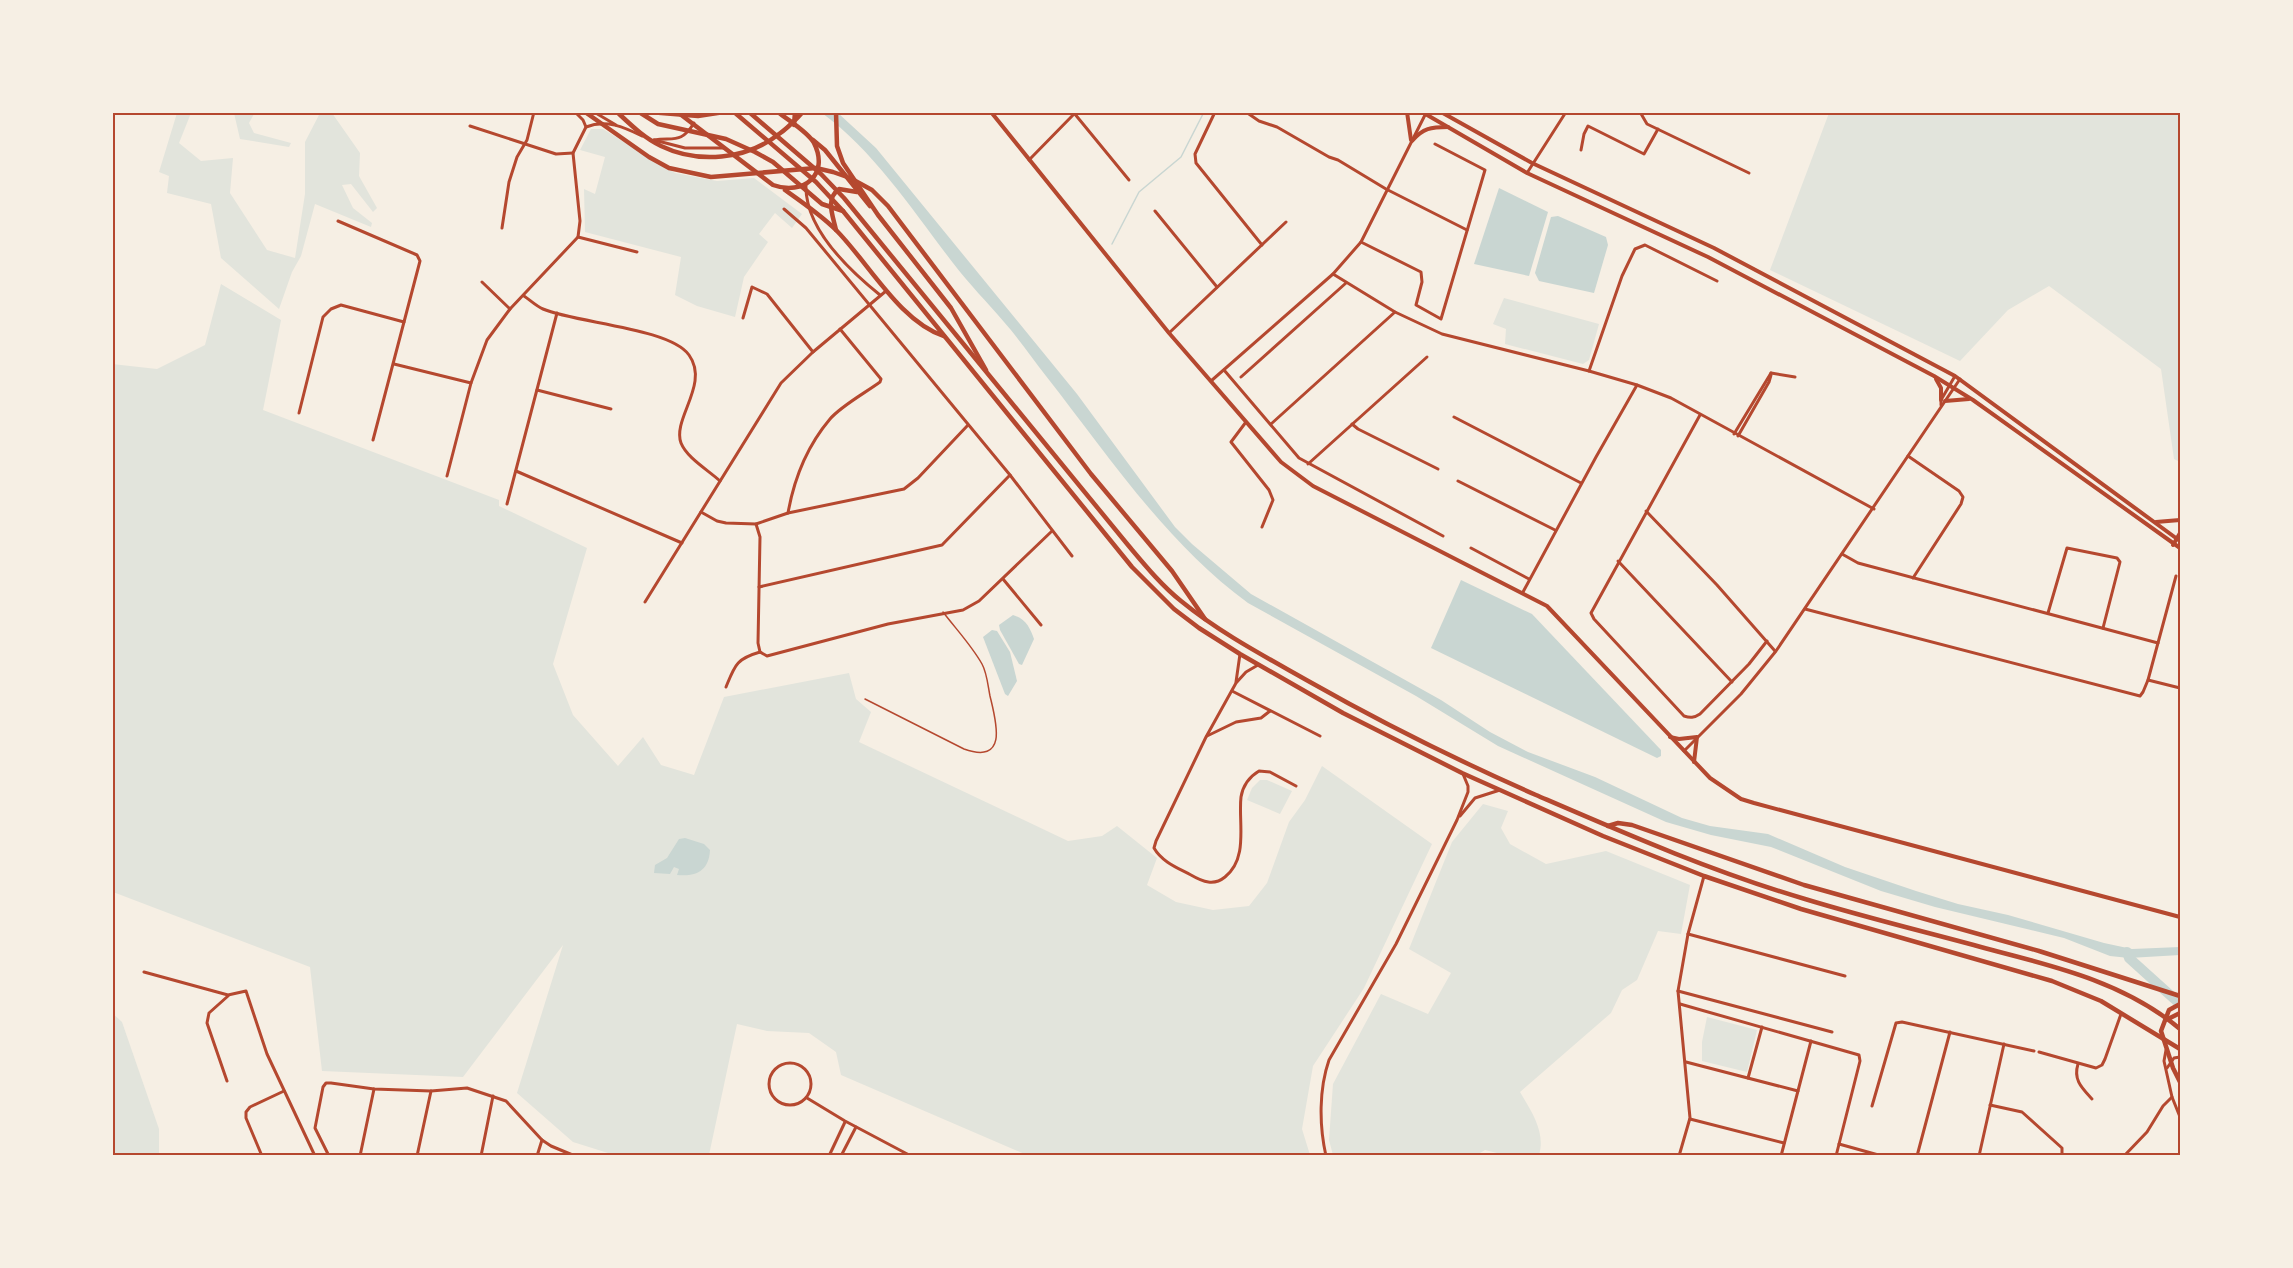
<svg xmlns="http://www.w3.org/2000/svg" width="2293" height="1268" font-family="'Varela Round',sans-serif">
  <style>
    .green { fill: #e2e4dc }
    .water { fill: #c9d6d2 }
    .lines { fill: none; stroke-linecap: round; stroke-linejoin: round }
    .stream { stroke: #c9d6d2; stroke-width: 1.5 }
    .river { stroke: #c9d6d2; stroke-width: 10 }
    .service { stroke: #b5482f; stroke-width: 1.5 }
    .minor { stroke: #b5482f; stroke-width: 3 }
    .tertiary { stroke: #b5482f; stroke-width: 3 }
    .secondary { stroke: #b5482f; stroke-width: 4 }
    .trunk { stroke: #b5482f; stroke-width: 4.5 }
    .motorway { stroke: #b5482f; stroke-width: 4.5 }
    .neatline { fill: none; stroke: #b5482f; stroke-width: 2 }
  </style>
  <rect width="100%" height="100%" fill="#f6efe4"/>
  <g class="green">
    <polygon points="177,113 191,113 179,143 201,161 233,158 230,193 267,250 295,258 305,194 305,142 320,113 332,113 360,153 359,176 377,208 373,212 351,184 342,185 353,208 372,223 371,227 315,204 301,256 292,272 279,309 221,258 211,204 167,193 169,176 159,172"/>
    <polygon points="234,113 262,113 254,114 249,123 254,133 291,143 289,147 240,139"/>
    <polygon points="1829,113 2180,113 2180,462 2174,459 2161,369 2049,286 2008,310 1960,361 1770,270"/>
    <polygon points="591,129 603,129 675,173 717,181 754,178 802,214 792,228 775,213 759,234 768,242 744,277 735,317 697,306 675,295 681,257 585,232 584,189 595,194 605,157 580,150"/>
    <polygon points="221,284 281,320 263,410 499,500 499,506 587,548 553,664 573,715 618,766 643,737 661,765 694,775 724,697 849,673 856,699 871,712 859,742 1068,841 1102,836 1117,826 1157,858 1147,885 1176,902 1213,910 1249,906 1267,883 1289,822 1305,800 1322,766 1432,844 1364,988 1313,1066 1302,1129 1310,1155 1027,1155 841,1075 836,1052 809,1033 767,1031 737,1024 709,1155 631,1156 608,1153 573,1142 517,1093 563,945 463,1077 322,1071 310,967 113,892 112,364 157,369 205,345"/>
    <polygon points="1504,298 1599,324 1589,360 1583,364 1505,344 1506,329 1493,324"/>
    <polygon points="1260,780 1267,780 1292,791 1280,814 1247,800 1252,788"/>
    <path d="M1483 804 1508 811 1501 828 1510 844 1546 864 1606 851 1690 885 1681 934 1658 931 1637 980 1622 990 1611 1013 1520 1092C1531 1111 1546 1132 1539 1155H1505L1485 1150 1475 1156 1333 1155 1329 1140 1333 1084 1381 994 1428 1014 1451 973 1409 949 1452 842Z"/>
    <polygon points="112,1013 122,1022 159,1129 159,1155 113,1155"/>
    <polygon points="1707,1017 1757,1030 1747,1072 1702,1061 1702,1042"/>
  </g>
  <g class="water">
    <path d="M822 113H838L876 148 1077 394 1175 527 1192 544 1251 594 1441 700 1490 732 1528 752 1595 777 1682 818 1710 826 1768 834 1845 867 1916 891 1958 904 2008 915 2104 943 2132 949 2180 947V955L2129 958 2110 956 2064 938 1935 907 1881 891 1771 847 1711 835 1666 822 1498 746 1416 696 1248 603C1166 543 1108 455 1046 376 1032 358 1019 339 1004 322 987 302 969 284 953 263 913 211 875 152 822 113Z"/>
    <polygon points="1499,188 1548,212 1529,276 1474,264"/>
    <polygon points="1558,216 1606,237 1608,245 1594,293 1539,281 1535,273 1551,217"/>
    <polygon points="1461,580 1532,614 1661,750 1661,756 1657,758 1431,648"/>
    <path d="M1013 615C1026 619 1030 628 1034 639L1022 665 1019 664 1000 630 999 625Z"/>
    <polygon points="992,630 997,631 1010,652 1017,681 1008,696 1005,694 983,637"/>
    <path d="M685 838 704 844 710 850C709 871 696 877 677 875L679 869 674 867 670 874 654 873 655 865 667 858 679 839Z"/>
  </g>
  <g class="lines">
    <polyline class="stream" points="1112,244 1139,192 1181,157 1204,112"/>
    <polyline class="river" points="2127,952 2129,958 2180,1004"/>
    <path class="service" d="M865 699 964 749C1009 765 996 721 990 696 988 686 987 673 982 664 972 646 956 629 943 612"/>
    <g class="minor">
      <polyline points="575,112 583,120 586,127"/>
      <polyline points="594,112 616,125"/>
      <polyline points="1215,112 1195,154 1196,163 1262,245"/>
      <polyline points="1246,112 1259,121 1277,127 1329,157 1338,160 1386,189 1467,230"/>
      <polyline points="1640,112 1647,124 1749,173"/>
      <polyline points="1074,113 1129,180"/>
      <polyline points="470,126 556,154 573,153"/>
      <polyline points="1581,150 1584,134 1588,126 1644,154 1658,129"/>
      <polyline points="1029,160 1074,114"/>
      <polyline points="1527,173 1566,112"/>
      <path d="M806 184C804 227 849 270 880 295"/>
      <polyline points="784,209 806,228 1010,475 1072,556"/>
      <polyline points="1155,211 1217,287"/>
      <polyline points="338,221 417,255 420,261 373,440"/>
      <polyline points="502,228 509,182 517,157 527,140 534,112"/>
      <polyline points="1361,242 1421,272 1422,282 1416,305 1441,319 1485,170 1435,144"/>
      <polyline points="1333,274 1395,312 1442,334 1589,371 1637,385 1671,398 1874,509"/>
      <polyline points="482,282 510,309"/>
      <path d="M524 296C530 300 536 306 543 309 576 323 670 328 689 355 710 384 672 419 681 443 687 458 708 470 720 481"/>
      <polyline points="743,318 752,287 767,294 813,352"/>
      <polyline points="1169,333 1286,222"/>
      <polyline points="394,364 471,383"/>
      <polyline points="1224,370 1299,458 1443,536"/>
      <polyline points="1589,371 1622,276 1635,249 1645,245 1717,281"/>
      <polyline points="1771,373 1795,377"/>
      <polyline points="1241,377 1346,283"/>
      <polyline points="1211,381 1333,274 1361,242 1426,113"/>
      <polyline points="537,390 611,409"/>
      <polyline points="1941,405 1941,400 1955,376"/>
      <polyline points="299,413 323,317 331,309 341,305 404,322"/>
      <path d="M1700 415 1591 613 1594 619 1684 716C1690 718 1694 718 1700 714L1749 664 1767 641"/>
      <polyline points="1454,417 1581,483"/>
      <polyline points="1246,422 1231,442 1269,490 1273,500 1262,527"/>
      <polyline points="1271,424 1395,312"/>
      <polyline points="1352,424 1358,429 1438,469"/>
      <polyline points="1734,434 1771,373"/>
      <polyline points="1738,436 1769,382 1771,375"/>
      <polyline points="1908,456 1959,491 1963,497 1961,504 1913,578"/>
      <polyline points="1308,464 1427,357"/>
      <polyline points="516,471 682,543"/>
      <polyline points="447,476 471,383 487,340 510,309 578,237 637,252"/>
      <polyline points="1458,481 1555,530"/>
      <polyline points="507,504 557,313"/>
      <polyline points="1646,511 1717,585 1775,651"/>
      <polyline points="701,512 717,521 726,523 756,524 788,513 904,489 918,478 968,425"/>
      <path d="M788 513C794 479 808 445 830 419 841 406 865 393 880 382L881 379 840 329"/>
      <polyline points="756,524 760,537 758,643 760,652"/>
      <polyline points="1471,548 1529,579"/>
      <polyline points="1842,554 1858,563 2158,643"/>
      <polyline points="1618,561 1732,682"/>
      <polyline points="1003,579 1041,625"/>
      <polyline points="759,587 942,545 1010,475"/>
      <polyline points="1523,592 1596,457 1637,385"/>
      <polyline points="645,602 781,383 813,352 886,291"/>
      <polyline points="1805,609 2140,696 2143,692 2148,680 2176,576"/>
      <polyline points="2048,613 2067,548 2117,558 2120,562 2103,628"/>
      <polyline points="760,652 767,656 888,624 963,610 979,601 1052,531"/>
      <path d="M1258 665 1246 672 1236 683 1206 737 1156 841 1154 848C1162 862 1178 868 1191 875 1203 882 1214 886 1225 877 1249 858 1238 822 1241 797 1243 785 1249 777 1259 771L1270 772 1296 786"/>
      <polyline points="2148,680 2180,688"/>
      <polyline points="1236,682 1240,654"/>
      <path d="M726 687C735 665 736 659 760 652"/>
      <polyline points="1232,691 1320,736"/>
      <polyline points="1207,736 1236,722 1261,718 1270,711"/>
      <polyline points="1684,751 1741,694 1776,651 1960,379"/>
      <polyline points="1460,816 1475,798 1500,790"/>
      <polyline points="1688,934 1845,976"/>
      <polyline points="144,972 228,995 246,991 267,1054 315,1156"/>
      <polyline points="1678,991 1832,1032"/>
      <polyline points="1680,1004 1859,1055 1860,1061 1836,1156"/>
      <polyline points="2039,1052 2096,1068 2102,1065 2105,1059 2121,1014"/>
      <polyline points="1686,1062 1798,1091"/>
      <circle cx="790" cy="1084" r="21"/>
      <path d="M2078 1064C2073 1080 2082 1088 2092 1099"/>
      <polyline points="2167,1068 2174,1058 2180,1057"/>
      <polyline points="1748,1078 1762,1027"/>
      <polyline points="227,1081 207,1023 209,1013 228,996"/>
      <polyline points="2172,1097 2180,1117"/>
      <polyline points="807,1098 845,1121 911,1156"/>
      <polyline points="1990,1105 2022,1112 2062,1148 2062,1156"/>
      <polyline points="1872,1106 1896,1023 1902,1022 2034,1051"/>
      <polyline points="1690,1119 1784,1143"/>
      <polyline points="1839,1144 1882,1156"/>
      <polyline points="262,1156 246,1118 246,1112 250,1107 284,1091"/>
      <polyline points="329,1156 315,1128 323,1087 326,1083 331,1083 374,1089 431,1091 467,1088 506,1101 542,1140 551,1146 575,1156"/>
      <polyline points="360,1156 374,1089"/>
      <polyline points="417,1156 431,1091"/>
      <polyline points="481,1156 493,1096"/>
      <polyline points="537,1156 542,1140"/>
      <polyline points="829,1156 845,1122"/>
      <polyline points="841,1156 856,1127"/>
      <path d="M1326 1156C1319 1125 1319 1089 1329 1060L1396 944 1457 820 1468 792V786L1463 774"/>
      <polyline points="1679,1156 1690,1118 1678,991 1688,934 1704,876"/>
      <polyline points="1781,1156 1811,1041"/>
      <polyline points="1917,1156 1950,1032"/>
      <polyline points="1979,1156 2004,1044"/>
      <polyline points="2124,1156 2147,1132 2163,1106 2172,1097 2164,1061 2166,1050"/>
    </g>
    <g class="tertiary">
      <polyline points="654,140 685,148 724,148"/>
      <path d="M654 140C674 137 681 144 694 123"/>
      <path d="M578 237 580 221 573 153 586 127C606 119 624 127 642 136"/>
    </g>
    <g class="secondary">
      <polyline points="991,112 1169,333 1281,462 1313,486 1547,606 1710,778 1741,799 1754,803 2180,917"/>
      <polyline points="1407,112 1411,140"/>
      <polyline points="1422,112 1527,173 1708,257 1934,376 1973,400 2180,548"/>
      <polyline points="1441,112 1532,163 1714,248 1955,376 2180,541"/>
      <path d="M1412 141C1423 128 1431 127 1448 127"/>
      <polyline points="1936,379 1941,388 1941,400"/>
      <polyline points="1945,401 1969,399"/>
      <polyline points="2156,522 2180,520"/>
      <polyline points="2173,545 2180,533"/>
      <polyline points="1670,737 1679,739 1697,737 1694,762"/>
    </g>
    <g class="trunk">
      <polyline points="734,112 816,182 843,211 1132,567 1174,609 1199,628 1240,654 1343,713 1462,773 1603,836 1704,876 1801,909 2052,981 2101,1001 2180,1049"/>
      <path d="M749 112 821 174 844 198 1128 545C1144 564 1161 585 1181 601 1220 633 1266 657 1310 682 1384 724 1459 761 1536 795 1624 833 1713 872 1805 899 1867 918 1930 933 1992 950 2058 967 2127 984 2180 1029"/>
      <path d="M680 114 773 185C803 196 830 175 814 143 808 132 789 121 778 112"/>
      <polyline points="794,125 795,112"/>
      <polyline points="813,140 825,150 870,206"/>
      <path d="M785 190C802 202 821 215 836 230 868 262 900 322 944 336"/>
      <path d="M836 230C833 216 825 199 839 189L857 192"/>
      <polyline points="1608,826 1618,823 1632,825 1804,885 2039,951 2180,996"/>
      <polyline points="2180,1004 2169,1010 2161,1031 2173,1068 2180,1082"/>
      <polyline points="2168,1019 2180,1013"/>
    </g>
    <g class="motorway">
      <polyline points="585,112 649,157 669,168 711,177 816,168 833,172 850,178 872,190 888,206 1091,474 1172,571 1205,619"/>
      <path d="M617 112C631 125 644 138 661 146 698 164 746 160 779 134 788 128 795 120 803 112"/>
      <polyline points="639,112 658,124 726,139 755,152 773,162 822,204 843,211"/>
      <polyline points="649,112 698,116 724,112"/>
      <polyline points="836,112 837,146 843,163 878,215 951,308 986,370"/>
    </g>
  </g>
  <rect width="2293" height="1268" fill="none" stroke="#f6efe4" stroke-width="228"/>
  <rect x="114" y="114" width="2065" height="1040" class="neatline"/>
</svg>
